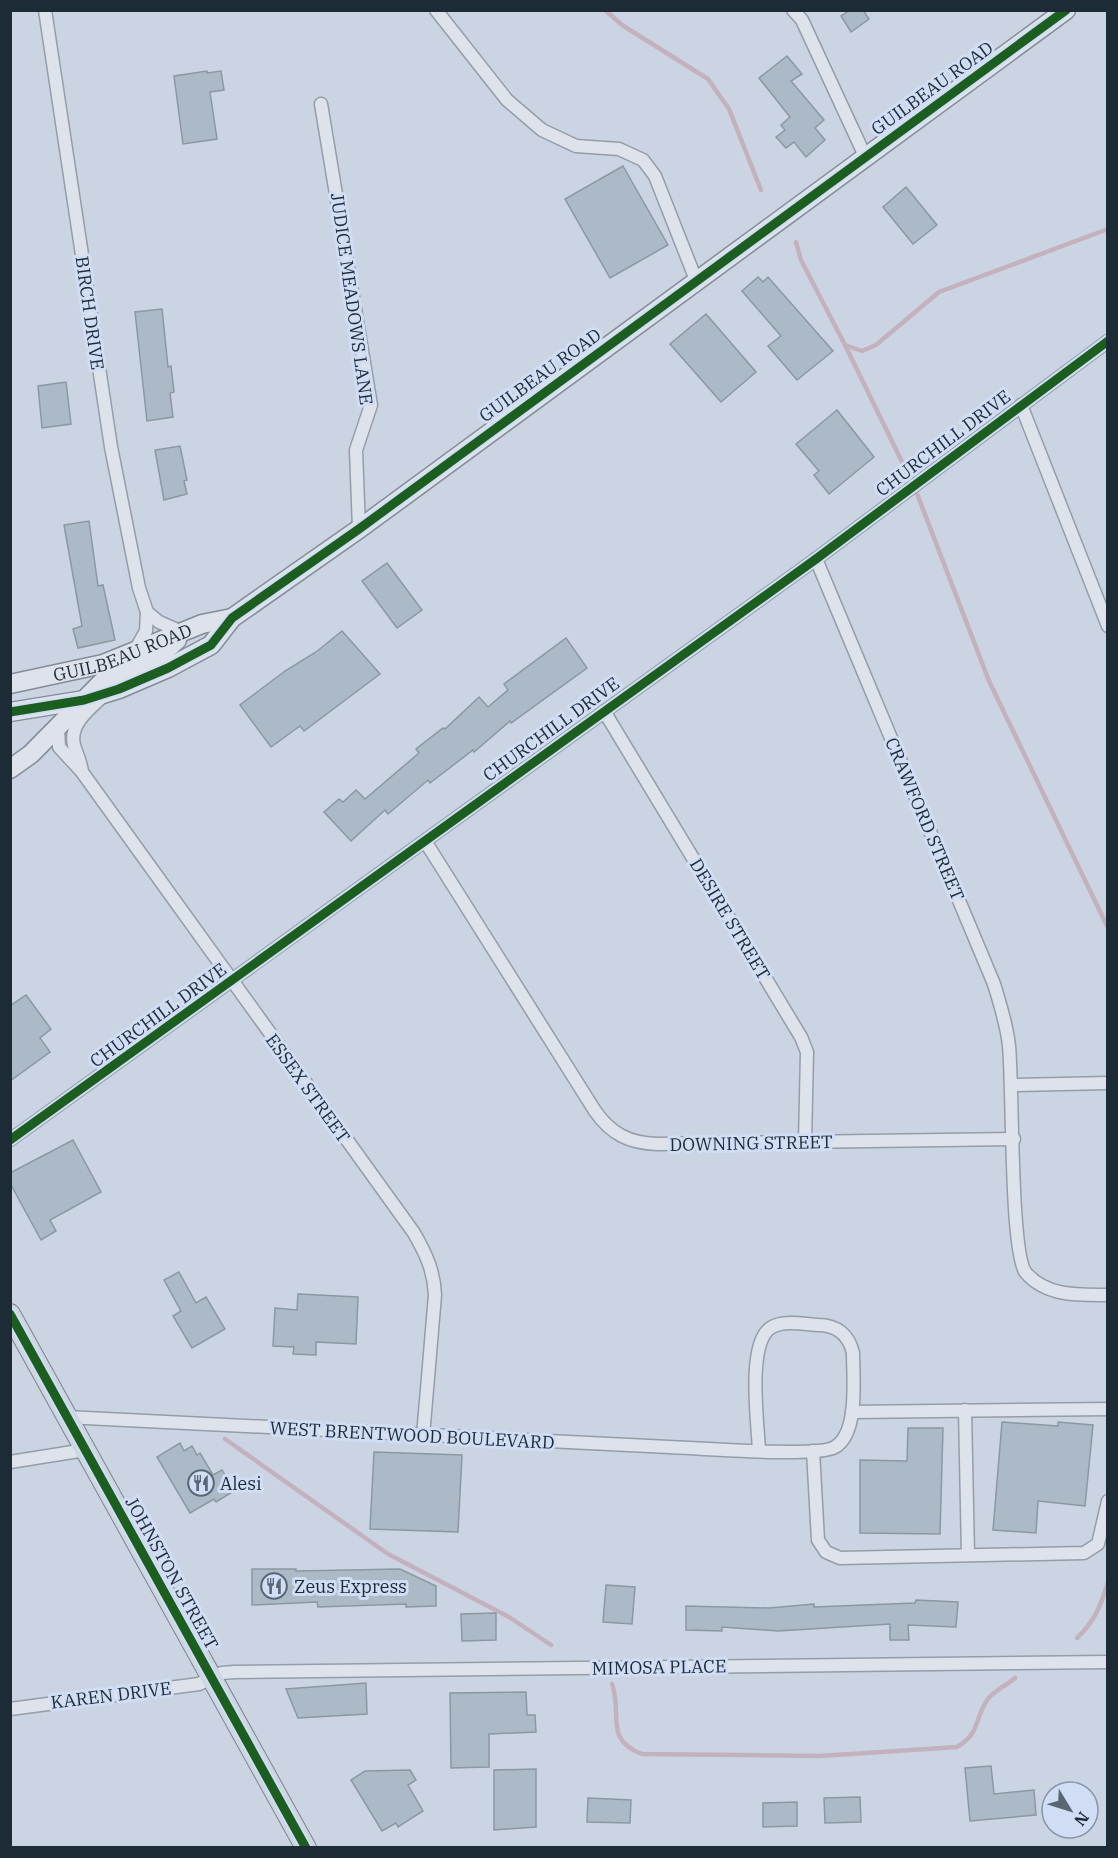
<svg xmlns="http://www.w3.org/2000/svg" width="1118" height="1858" font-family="'IBM Plex Serif',serif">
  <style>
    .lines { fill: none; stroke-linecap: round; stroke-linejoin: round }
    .stream { stroke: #c3b2bd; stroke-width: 4.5 }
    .building { fill: #acbac7; stroke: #8b98a3; stroke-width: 1.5 }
    .street-casing { stroke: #959da8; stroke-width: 15 }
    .secondary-casing { stroke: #848d98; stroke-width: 21 }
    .primary-casing { stroke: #7b848d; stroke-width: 22 }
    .street { stroke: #dde2eb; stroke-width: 12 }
    .secondary { stroke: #dde2eb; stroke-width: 18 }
    .primary { stroke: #ced6e2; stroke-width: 20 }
    .cycleway-casing { stroke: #d0ddf5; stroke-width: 13 }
    .cycleway { stroke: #1b5e20; stroke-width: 9 }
    .labels { text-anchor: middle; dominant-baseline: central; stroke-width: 6; stroke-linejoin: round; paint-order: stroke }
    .street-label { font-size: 18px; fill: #1d2b36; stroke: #d0ddf5 }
    .poi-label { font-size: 18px; fill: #1d2b36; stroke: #d0ddf5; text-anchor: start }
  </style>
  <rect width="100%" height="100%" fill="#cbd4e3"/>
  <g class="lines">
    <g class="stream">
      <polyline points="605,10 622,25 708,79 729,109 761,190"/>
      <polyline points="796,242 801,260 845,345 862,351 876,345 939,292 1108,229"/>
      <polyline points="845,345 907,472"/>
      <polyline points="916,491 989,681 1108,928"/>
      <polyline points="225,1439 388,1554 509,1617 551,1645"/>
      <path d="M1077 1638C1095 1621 1101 1605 1108 1582"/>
      <path d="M612 1684C623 1714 603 1739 642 1754L820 1756 957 1747C981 1733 974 1718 988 1699 994 1691 1007 1685 1015 1678"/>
    </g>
  </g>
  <g class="building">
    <polygon points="850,10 863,10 869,19 851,32 841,16"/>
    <polygon points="787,56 802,74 791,81 824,120 815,128 825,140 806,157 794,142 786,148 776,137 785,130 781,125 790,117 759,78"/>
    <polygon points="207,71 207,73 221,71 224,90 210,92 217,139 183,144 174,76"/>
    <polygon points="623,166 668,245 610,278 565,199"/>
    <polygon points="906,187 937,225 913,244 883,207"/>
    <polygon points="758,277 763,282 768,277 833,351 797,380 768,346 781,336 742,291"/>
    <polygon points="162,309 168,367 171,366 174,392 170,393 173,417 147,421 135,312"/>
    <polygon points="706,314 756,372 721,402 670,344"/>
    <polygon points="66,382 71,424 42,428 38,386"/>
    <polygon points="837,410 874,457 829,494 814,475 819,471 796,444"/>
    <polygon points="180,446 187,480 184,481 187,494 164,500 155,450"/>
    <polygon points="89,521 98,586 103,585 115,640 78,648 73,629 82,626 64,525"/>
    <polygon points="387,563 422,610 397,628 362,581"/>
    <polygon points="342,631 380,674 304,731 300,726 271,747 240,705 285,671 316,652"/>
    <polygon points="566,638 587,668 511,723 510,721 474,752 473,750 430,783 428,780 388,814 385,810 351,841 324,812 339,799 343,802 356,790 365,799 419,753 416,749 443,728 445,729 479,697 488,707 508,690 504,684"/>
    <polygon points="26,995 51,1029 40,1038 50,1052 10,1081 10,1006"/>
    <polygon points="73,1140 101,1192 50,1220 56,1231 41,1240 10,1183 10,1173"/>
    <polygon points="179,1272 196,1303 206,1297 225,1329 192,1348 173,1316 181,1311 164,1280"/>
    <polygon points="298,1294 358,1297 356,1344 316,1342 316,1355 293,1354 294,1347 273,1346 275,1308 297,1310"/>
    <polygon points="1002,1422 1058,1426 1058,1422 1093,1425 1085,1506 1038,1501 1036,1533 993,1530"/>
    <polygon points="908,1428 943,1428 940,1534 860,1533 860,1460 907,1461"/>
    <polygon points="180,1443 184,1451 192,1446 197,1455 200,1453 213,1475 222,1470 234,1491 216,1502 214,1499 190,1513 157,1457"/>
    <polygon points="374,1452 462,1455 458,1532 370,1529"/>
    <polygon points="252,1569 296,1569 296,1571 400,1569 436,1586 436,1606 406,1607 406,1604 318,1607 317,1602 252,1605"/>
    <polygon points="606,1585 635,1587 632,1624 603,1622"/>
    <polygon points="916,1600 958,1602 956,1627 908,1625 909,1640 890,1640 890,1624 778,1631 722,1627 722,1631 686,1630 686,1606 769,1608 814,1604 814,1607 915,1603"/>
    <polygon points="496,1613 496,1640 462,1641 461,1614"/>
    <polygon points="366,1683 367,1714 298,1718 286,1689"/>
    <polygon points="526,1692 527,1715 535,1715 536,1732 489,1734 489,1767 451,1768 450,1693"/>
    <polygon points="991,1766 994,1794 1034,1790 1036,1815 970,1821 965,1768"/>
    <polygon points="536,1769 536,1827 494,1830 494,1770"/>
    <polygon points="410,1770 416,1780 408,1785 423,1811 398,1827 396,1823 382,1831 351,1780 365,1771"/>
    <polygon points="860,1797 861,1822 825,1823 824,1798"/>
    <polygon points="588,1798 631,1800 630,1823 587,1822"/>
    <polygon points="797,1802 797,1826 763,1827 763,1803"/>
  </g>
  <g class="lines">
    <g class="street-casing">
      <g id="street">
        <polyline points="45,10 111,447 139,588 147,612 146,631 134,652"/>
        <polyline points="436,10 507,100 542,130 576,146 619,149 643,160 655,176 696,280"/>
        <polyline points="793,10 802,20 865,156"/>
        <polyline points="321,104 371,405 356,450 359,529"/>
        <polyline points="1021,405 1108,626"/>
        <path d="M816 559 994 984C1000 1004 1007 1025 1009 1046 1013 1084 1010 1254 1026 1273 1047 1297 1079 1295 1108 1295"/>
        <polyline points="147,612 159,622 182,632"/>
        <polyline points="604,711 801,1037 807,1052 805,1142"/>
        <path d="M58 728 59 747 82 772 414 1233C426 1254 434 1271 435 1295L423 1436"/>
        <path d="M82 772C81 762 77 755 74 745 69 725 88 710 101 698"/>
        <path d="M425 841 595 1111C611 1134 629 1143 657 1144L1014 1139"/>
        <polyline points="1012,1085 1108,1083"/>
        <polyline points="10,1140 816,559 1108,341"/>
        <polyline points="965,1410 968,1555"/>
        <polyline points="852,1412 1108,1409"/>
        <path d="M66 1417C267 1428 468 1438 669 1447 697 1448 817 1458 835 1447 859 1433 853 1378 853 1353 849 1335 837 1325 818 1325 804 1324 784 1320 772 1327 746 1341 758 1424 759 1451"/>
        <polyline points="813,1451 818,1540 826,1552 840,1558 1084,1553 1098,1544 1108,1501"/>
        <polyline points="10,1462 85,1450"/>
        <polyline points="10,1709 199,1684 222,1673 234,1672 1108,1662"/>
      </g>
    </g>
    <g class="secondary-casing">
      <g id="secondary">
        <path id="s1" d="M10 684 103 664 202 624 232 618"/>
        <polyline points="10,712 84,700 119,689 168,668 211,645 232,618 359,529 1066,10"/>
        <polyline points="10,769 31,754 107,677 158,657 177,640"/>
      </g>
    </g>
    <g class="primary-casing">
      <polyline id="primary" points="10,1314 306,1848"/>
    </g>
    <use href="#street" class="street"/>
    <use href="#secondary" class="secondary"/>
    <use href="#primary" class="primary"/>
    <g class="cycleway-casing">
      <g id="cycleway">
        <polyline points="10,712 84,700 119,689 168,668 211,645 232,618 359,529 1066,10"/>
        <polyline points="10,1140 816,559 1108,341"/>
        <polyline points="10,1314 306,1848"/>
      </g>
    </g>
    <use href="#cycleway" class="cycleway"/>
  </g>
  <defs>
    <g id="restaurant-ring" transform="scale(1.35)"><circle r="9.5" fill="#d0ddf5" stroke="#5a6673" stroke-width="1.5"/><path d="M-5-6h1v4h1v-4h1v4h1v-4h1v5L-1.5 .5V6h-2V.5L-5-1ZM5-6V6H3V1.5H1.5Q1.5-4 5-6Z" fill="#5a6673"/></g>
  </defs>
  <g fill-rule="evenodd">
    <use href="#restaurant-ring" x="201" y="1483"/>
    <use href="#restaurant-ring" x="274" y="1586"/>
  </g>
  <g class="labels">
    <g class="street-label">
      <text transform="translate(932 88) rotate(-36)">GUILBEAU ROAD</text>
      <text transform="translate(352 299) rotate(82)">JUDICE MEADOWS LANE</text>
      <text transform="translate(90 313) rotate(82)">BIRCH DRIVE</text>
      <text transform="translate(540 375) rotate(-36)">GUILBEAU ROAD</text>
      <text transform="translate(943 443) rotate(-37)">CHURCHILL DRIVE</text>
      <text stroke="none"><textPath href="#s1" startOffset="117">GUILBEAU ROAD</textPath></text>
      <text transform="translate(551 729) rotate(-36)">CHURCHILL DRIVE</text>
      <text transform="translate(925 819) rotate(67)">CRAWFORD STREET</text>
      <text transform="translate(730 919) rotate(59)">DESIRE STREET</text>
      <text transform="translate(158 1015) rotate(-36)">CHURCHILL DRIVE</text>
      <text transform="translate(308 1088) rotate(54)">ESSEX STREET</text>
      <text transform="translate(751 1143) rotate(-1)">DOWNING STREET</text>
      <text transform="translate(412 1435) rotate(3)">WEST BRENTWOOD BOULEVARD</text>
      <text transform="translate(172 1573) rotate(61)">JOHNSTON STREET</text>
      <text transform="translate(659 1667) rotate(-1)">MIMOSA PLACE</text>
      <text transform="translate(111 1695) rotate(-7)">KAREN DRIVE</text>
    </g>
    <g class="poi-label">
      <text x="220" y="1483">Alesi</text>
      <text x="294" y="1586">Zeus Express</text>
    </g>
  </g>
  <rect width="1118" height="1858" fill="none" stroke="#1d2b36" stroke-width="24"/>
  <g transform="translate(1070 1810) rotate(128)"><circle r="28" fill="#d0ddf5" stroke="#8896a9" stroke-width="1.5"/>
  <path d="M0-4.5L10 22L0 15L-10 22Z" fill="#5a6673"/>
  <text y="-9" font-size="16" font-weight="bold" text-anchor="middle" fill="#1d2b36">N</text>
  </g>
</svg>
